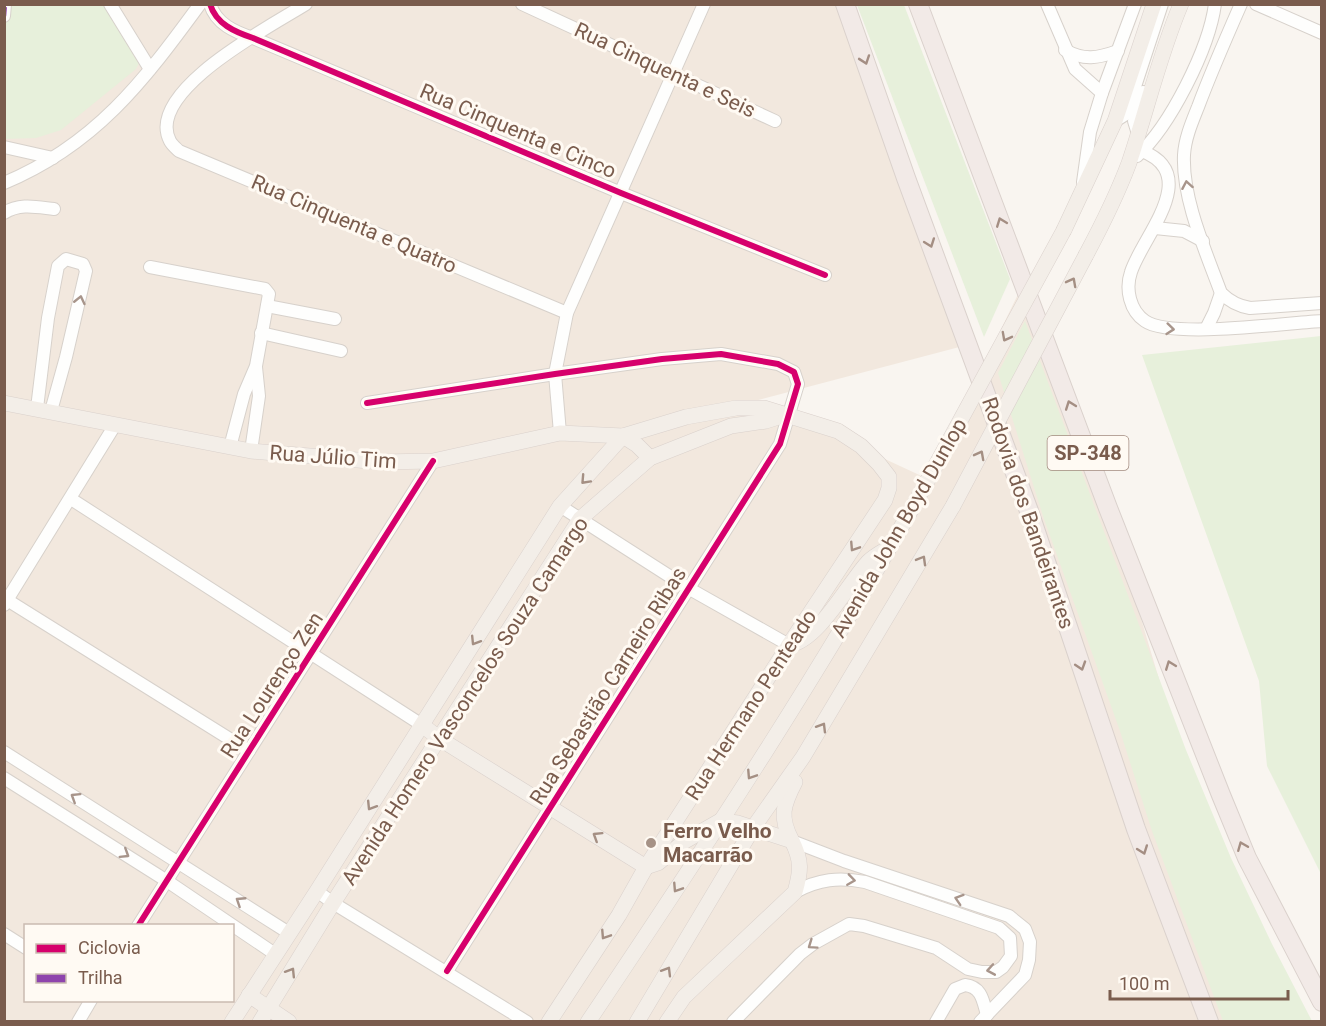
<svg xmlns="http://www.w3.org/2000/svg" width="1326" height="1026" font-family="Roboto,sans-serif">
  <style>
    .residential { fill: #f2e8de; fill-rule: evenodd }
    .green { fill: #e7f0db }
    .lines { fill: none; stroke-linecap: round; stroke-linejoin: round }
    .minor-casing { stroke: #d7d1cb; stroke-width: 14 }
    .major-casing { stroke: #dad1cc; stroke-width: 16 }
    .highway-casing { stroke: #dad1cc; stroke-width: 20 }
    .minor { stroke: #fefefd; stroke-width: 12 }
    .major { stroke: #f3eee8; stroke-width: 15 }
    .highway { stroke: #f2eae7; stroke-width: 18 }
    .major-bridge-casing { stroke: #dad1cc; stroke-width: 16; stroke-linecap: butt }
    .major-bridge { stroke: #f3eee8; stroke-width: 15 }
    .quiet { stroke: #8e44ad; stroke-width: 4.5; stroke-dasharray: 9 4.5; stroke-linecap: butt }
    .cycleway-casing { stroke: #fffaf3; stroke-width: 10 }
    .cycleway { stroke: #d6006c; stroke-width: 6 }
    .oneway { stroke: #a48e83 }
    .oneway2 { stroke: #a8958b }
    .oneway3 { stroke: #a48f83 }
    .poi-dot { fill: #a69286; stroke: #fffaf3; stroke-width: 2 }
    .labels { text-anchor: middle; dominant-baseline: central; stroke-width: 6; stroke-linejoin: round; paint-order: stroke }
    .shield { fill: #fffaf3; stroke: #a28b7f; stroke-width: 1.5 }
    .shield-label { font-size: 20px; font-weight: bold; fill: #7a5c4d }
    .street-label { font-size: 21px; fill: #7a5c4d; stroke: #fffaf3 }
    .poi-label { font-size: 21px; font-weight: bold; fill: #7a5c4d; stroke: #fffaf3; text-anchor: start }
  </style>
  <rect width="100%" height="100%" fill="#f9f5f0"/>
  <path class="residential" d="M5 5H842L967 345 697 416 788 414 928 479 1024 282 1108 508 1261 1021 5 1022ZM26 926H232V1000H26Z"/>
  <g class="green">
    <polygon points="5,5 105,5 139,63 136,69 61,130 36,138 5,139"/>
    <polygon points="857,5 904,5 1010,279 984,337"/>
    <polygon points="1025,321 1186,750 1231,858 1272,944 1312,1021 1223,1021 1152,831 1120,731 1044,519 998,373"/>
    <polygon points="1321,336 1322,336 1321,874 1267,766 1259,681 1142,355"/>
  </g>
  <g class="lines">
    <g class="minor-casing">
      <g id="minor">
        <polyline points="110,4 150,69"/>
        <path d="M210 4C216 24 235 32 253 38L621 193 825 275"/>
        <path d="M306 4C273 25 144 91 170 141 172 145 176 148 179 151L567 313"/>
        <polyline points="522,4 775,121"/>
        <polyline points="1047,4 1075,69 1102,93"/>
        <path d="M1241 4C1226 38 1211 72 1198 107 1192 122 1185 138 1184 155 1182 199 1206 252 1221 293 1230 302 1238 306 1250 308L1322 303"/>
        <polyline points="1256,4 1322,33"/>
        <polyline points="4,16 5,4"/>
        <path d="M1065 50C1084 61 1098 58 1118 51"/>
        <polyline points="1115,121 1126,114 1162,4"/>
        <polyline points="1138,134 1134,121 1143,92"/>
        <polyline points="4,147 53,158"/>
        <path d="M1142 151C1203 175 1142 237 1131 272 1125 289 1130 311 1145 321 1171 339 1286 323 1322 321"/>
        <path d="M1137 156C1170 126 1209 49 1215 4"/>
        <polyline points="1083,182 1090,132 1102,93 1135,4"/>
        <path d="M4 183C95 145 143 82 200 4"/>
        <path d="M4 213C20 203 36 207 54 209"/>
        <polyline points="1155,228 1184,231 1203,241"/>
        <polyline points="150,267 265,289 269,294 256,366 244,394 230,447"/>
        <polyline points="267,306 335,319"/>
        <polyline points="1206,329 1214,313 1221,293"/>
        <polyline points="261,333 341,351"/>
        <polyline points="367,403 555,374 662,359 721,354 778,364 794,372 798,384 780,444 447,971"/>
        <polyline points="37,408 48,318 58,266 66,259 83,264 86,271 66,357 51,411"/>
        <polyline points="560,433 555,374 567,313 704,4"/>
        <polyline points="251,451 259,396 256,367"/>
        <polyline points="71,499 422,725"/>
        <polyline points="560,506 688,588 789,645"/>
        <polyline points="4,598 249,751"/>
        <polyline points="4,605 115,425"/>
        <polyline points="4,752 289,933"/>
        <polyline points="4,778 167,881 275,954"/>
        <polyline points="792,841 844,861 1009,916 1025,929 1030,942 1029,960 1025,975 980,1022"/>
        <polyline points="317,891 333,903 527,1022"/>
        <polyline points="138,926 433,461"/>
        <polyline points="4,934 26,948"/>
        <polyline points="78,1022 91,1000"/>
        <path d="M733 1022 800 954 813 944 849 924 864 926 936 948 968 969 982 972H996L1003 967 1011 956 1010 938 999 928 865 882C839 877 819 879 795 892"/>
        <path d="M936 1022 955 989 965 985C982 987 983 1001 987 1015"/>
      </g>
    </g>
    <g class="major-casing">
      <g id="major">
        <polyline points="1064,230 1115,121 1154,4"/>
        <path d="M1086 255C1102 225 1117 195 1129 163 1147 110 1159 56 1181 4"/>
        <polyline points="4,403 251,451 381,462 433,461 560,433 623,436 686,417 736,408 764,408 838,431 861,446 879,464 889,477 889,488 885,500 789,645 646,867 619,915 549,1022"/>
        <polyline points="623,436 637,445 650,458"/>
        <path d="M789 645C818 641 848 584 868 562 874 556 880 553 887 549"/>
        <polyline points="422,725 440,739 646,867"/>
        <path d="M792 841C779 817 783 805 795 782"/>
        <path d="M646 867 658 863 685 841 720 821 738 823 792 841C802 861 801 871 795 892L684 997 667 1022"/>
        <polyline points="249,995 289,1022"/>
        <polyline points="232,1022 317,891 560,506 623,436"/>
        <polyline points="260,1022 333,903 580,519 650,458 731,426 766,421 788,414"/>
        <path d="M588 1022C708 843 826 664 930 476"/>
        <polyline points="637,1022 753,828 803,757 953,506"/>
      </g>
    </g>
    <g class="highway-casing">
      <g id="highway">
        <polyline points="845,4 906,178 1029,511 1136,829 1209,1022"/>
        <polyline points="918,4 1108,508 1221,795 1247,858 1322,1002"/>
      </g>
    </g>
    <use href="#minor" class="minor"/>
    <use href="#major" class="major"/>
    <use href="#highway" class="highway"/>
    <g class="major-bridge-casing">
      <g id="major-bridge">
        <polyline points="930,476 1064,230"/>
        <polyline points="953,506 1086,255"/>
      </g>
    </g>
    <use href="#major-bridge" class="major-bridge"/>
    <polyline class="quiet" points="4,16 5,4"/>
    <g class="cycleway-casing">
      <g id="cycleway">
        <path d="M210 4C216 24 235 32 253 38L621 193 825 275"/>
        <polyline points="367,403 555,374 662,359 721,354 778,364 794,372 798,384 780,444 447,971"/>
        <polyline points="138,926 433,461"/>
      </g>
    </g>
    <use href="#cycleway" class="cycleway"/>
  </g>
  <defs><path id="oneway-chevron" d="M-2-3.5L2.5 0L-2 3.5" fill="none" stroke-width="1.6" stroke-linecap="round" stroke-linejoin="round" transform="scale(1.5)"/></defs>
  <g class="oneway">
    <use href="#oneway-chevron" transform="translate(865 60) rotate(71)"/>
    <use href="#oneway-chevron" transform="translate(1001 222) rotate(-111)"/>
    <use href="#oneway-chevron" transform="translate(930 243) rotate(70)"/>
    <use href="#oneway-chevron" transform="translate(1070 405) rotate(-110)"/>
    <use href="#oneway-chevron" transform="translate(1170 665) rotate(-111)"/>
    <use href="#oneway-chevron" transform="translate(1081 666) rotate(72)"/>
    <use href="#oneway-chevron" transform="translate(1242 846) rotate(-112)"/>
    <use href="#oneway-chevron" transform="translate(1143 850) rotate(70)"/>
  </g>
  <g class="oneway2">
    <use href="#oneway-chevron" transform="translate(1187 185) rotate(-100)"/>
    <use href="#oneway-chevron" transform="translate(80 300) rotate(-77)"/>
    <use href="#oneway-chevron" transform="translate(1170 329) rotate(6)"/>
    <use href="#oneway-chevron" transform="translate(75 797) rotate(-148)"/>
    <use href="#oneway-chevron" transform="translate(125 854) rotate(32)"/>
    <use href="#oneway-chevron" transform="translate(851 880) rotate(8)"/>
    <use href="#oneway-chevron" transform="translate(959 899) rotate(-162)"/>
    <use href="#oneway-chevron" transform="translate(240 901) rotate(-147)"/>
    <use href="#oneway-chevron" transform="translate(812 945) rotate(145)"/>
    <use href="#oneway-chevron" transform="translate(991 970) rotate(170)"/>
  </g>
  <g class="oneway3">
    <use href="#oneway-chevron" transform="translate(1072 282) rotate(-62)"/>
    <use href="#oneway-chevron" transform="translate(1006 337) rotate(118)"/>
    <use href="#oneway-chevron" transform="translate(980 455) rotate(-62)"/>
    <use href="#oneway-chevron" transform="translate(585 480) rotate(133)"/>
    <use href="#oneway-chevron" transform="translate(854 547) rotate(123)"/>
    <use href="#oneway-chevron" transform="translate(922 560) rotate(-60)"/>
    <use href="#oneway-chevron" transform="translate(475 641) rotate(122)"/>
    <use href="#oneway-chevron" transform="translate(822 727) rotate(-59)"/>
    <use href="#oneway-chevron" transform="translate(751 775) rotate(123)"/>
    <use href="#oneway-chevron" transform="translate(371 806) rotate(122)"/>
    <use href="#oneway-chevron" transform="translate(597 836) rotate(-148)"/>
    <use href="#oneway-chevron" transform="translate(677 888) rotate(123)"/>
    <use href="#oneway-chevron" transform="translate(605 935) rotate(123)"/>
    <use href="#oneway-chevron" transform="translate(667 971) rotate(-59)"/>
    <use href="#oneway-chevron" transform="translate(291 972) rotate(-58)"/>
  </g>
  <circle class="poi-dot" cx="651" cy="843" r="6"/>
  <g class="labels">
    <rect class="shield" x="1047.5" y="436" width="81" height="34" rx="4.5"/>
    <g class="shield-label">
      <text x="1088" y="453">SP-348</text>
    </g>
    <g class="street-label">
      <text transform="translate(665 70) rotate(25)">Rua Cinquenta e Seis</text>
      <text transform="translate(518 131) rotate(23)">Rua Cinquenta e Cinco</text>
      <text transform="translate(354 224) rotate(23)">Rua Cinquenta e Quatro</text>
      <text transform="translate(333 457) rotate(4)">Rua Júlio Tim</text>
      <text transform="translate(1028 513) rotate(71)">Rodovia dos Bandeirantes</text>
      <text transform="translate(899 528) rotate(-60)">Avenida John Boyd Dunlop</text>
      <text transform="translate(272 685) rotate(-57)">Rua Lourenço Zen</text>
      <text transform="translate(608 686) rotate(-58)">Rua Sebastião Carneiro Ribas</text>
      <text transform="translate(465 701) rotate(-57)">Avenida Homero Vasconcelos Souza Camargo</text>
      <text transform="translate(751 705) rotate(-57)">Rua Hermano Penteado</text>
    </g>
    <g class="poi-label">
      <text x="663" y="831">Ferro Velho<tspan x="663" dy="24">Macarrão</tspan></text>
    </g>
  </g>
  <rect width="1326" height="1026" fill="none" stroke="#7a5c4d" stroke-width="12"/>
  <rect x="24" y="924" width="210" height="78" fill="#fffaf3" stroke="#cabbb1" stroke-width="1.5"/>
  <rect x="36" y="944" width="30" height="9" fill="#d6006c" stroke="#cabbb1" stroke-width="1.5"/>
  <text x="78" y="954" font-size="18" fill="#7a5c4d">Ciclovia</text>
  <rect x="36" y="974" width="30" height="9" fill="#8e44ad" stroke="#cabbb1" stroke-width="1.5"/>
  <text x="78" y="984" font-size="18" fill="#7a5c4d">Trilha</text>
  <path d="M1110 990v9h178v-9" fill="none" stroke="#7a5c4d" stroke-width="3"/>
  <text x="1119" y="990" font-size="18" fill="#7a5c4d" stroke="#fffaf3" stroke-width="4.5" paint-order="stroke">100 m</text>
</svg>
